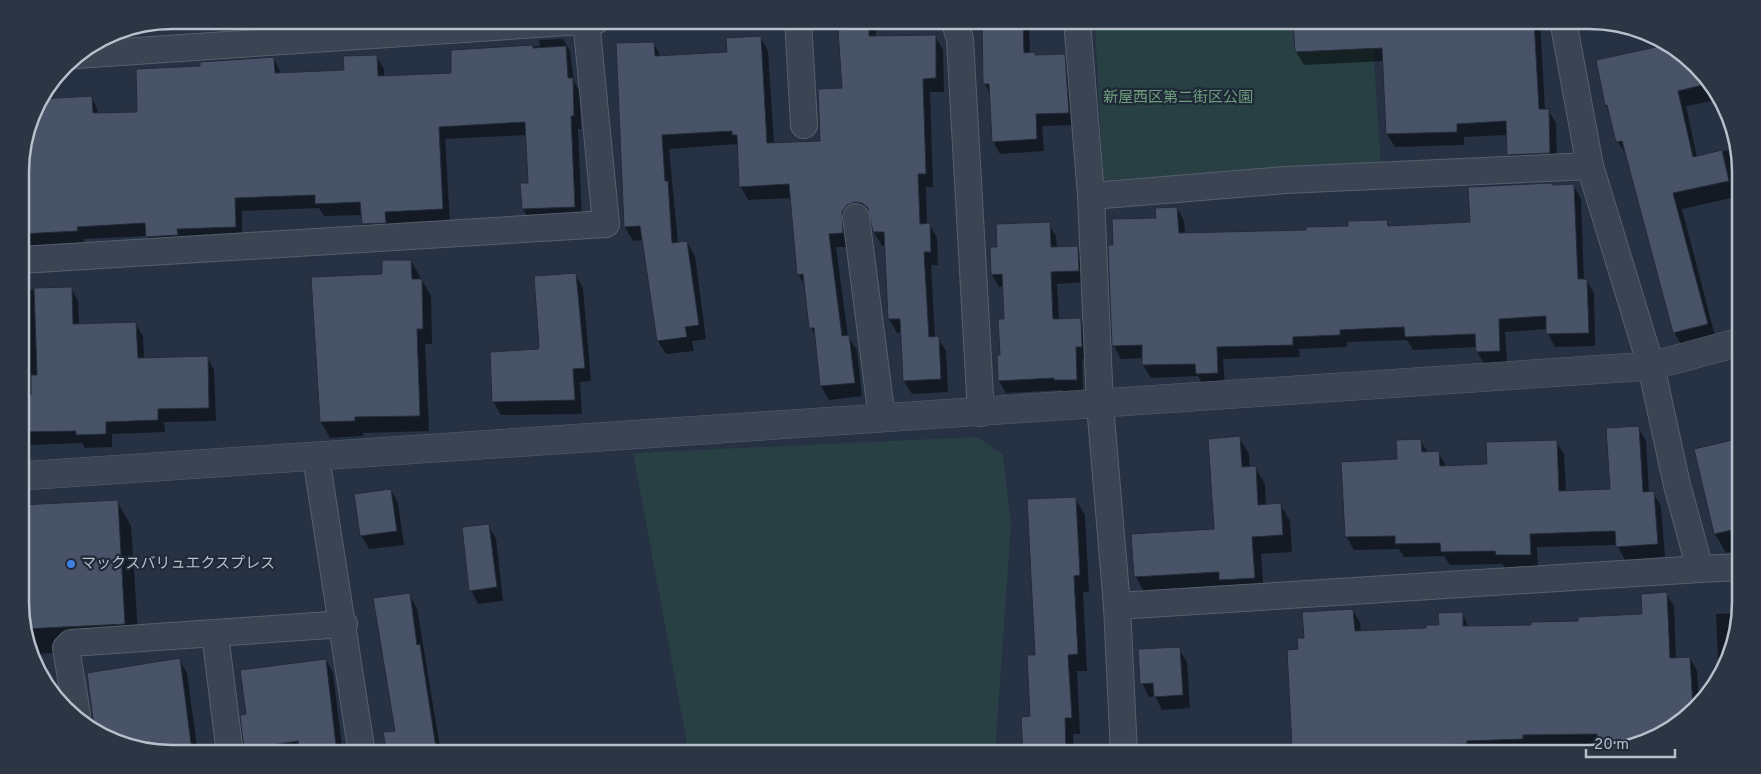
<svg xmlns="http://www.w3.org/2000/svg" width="1761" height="774" font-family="Overpass,'Noto Sans JP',sans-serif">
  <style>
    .green { fill: #284044 }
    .shadow { fill: #0007 }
    .building { fill: #485367; stroke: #212b3a }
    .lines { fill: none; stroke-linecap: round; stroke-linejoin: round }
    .minor-casing { stroke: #565f6d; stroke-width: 28 }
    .tertiary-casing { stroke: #565f6d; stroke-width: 29 }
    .minor { stroke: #3b4453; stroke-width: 26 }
    .tertiary { stroke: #3b4453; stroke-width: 28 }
    .shop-dot { fill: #3f7fe0; stroke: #1f2938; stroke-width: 2 }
    .labels { text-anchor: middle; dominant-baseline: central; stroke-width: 4.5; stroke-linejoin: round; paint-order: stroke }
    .park-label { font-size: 15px; fill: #6e9e7b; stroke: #1f2938 }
    .poi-label { font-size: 15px; fill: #b8bfcc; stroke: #1f2938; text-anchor: start }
    .rim { fill: none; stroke: #b8bfcc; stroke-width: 2.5 }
  </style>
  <rect width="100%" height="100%" fill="#263143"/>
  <g class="green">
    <polygon points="1095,20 1371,20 1381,164 1103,180"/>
    <polygon points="977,437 1003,455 1011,524 995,754 689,754 633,453"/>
  </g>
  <g class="shadow">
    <polygon points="172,20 224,20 224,24 153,26 152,24"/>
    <polygon points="316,20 350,20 351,36 325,37"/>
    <polygon points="838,20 875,20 876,37 935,36 943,50 944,92 930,92 933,187 926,187 927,225 930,225 937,238 938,265 931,265 935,338 938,338 946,351 948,392 912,394 904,381 902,332 897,333 889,319 886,246 882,246 874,232 871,217 863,215 850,247 836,247 848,337 857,350 862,396 829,400 821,386 816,337 811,328 806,287 798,274 792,198 748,200 741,187 738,144 669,149 678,243 687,242 695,256 706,339 692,341 694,351 666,354 658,341 643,240 633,241 625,227 653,43 661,57 728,53 761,38 768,51 774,144 822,142 843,89"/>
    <polygon points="983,20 1029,20 1030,54 1035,56 1064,55 1071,68 1075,125 1042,126 1044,151 1000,154 993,141 991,95 984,83"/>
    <polygon points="1295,20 1540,20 1545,110 1548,110 1556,123 1557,166 1516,168 1508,154 1507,135 1464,137 1464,145 1395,147 1387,134 1384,61 1304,65 1296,52"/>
    <polygon points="563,39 570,51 574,82 580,92 581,129 578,129 582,220 530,222 523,209 522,185 529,184 527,135 445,139 450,222 370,236 363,224 362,215 324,216 319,208 242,211 242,239 155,249 147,236 84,239 84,244 21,247 20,162 36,105 39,100 92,97 99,114 139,113 202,67 274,58 281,74 345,71 376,56 384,69 384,77 453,74 452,51 540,46 539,40"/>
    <polygon points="1666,46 1710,80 1718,100 1686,106 1697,157 1738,148 1740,152 1740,196 1682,209 1716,340 1683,348 1674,332 1628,157 1617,141 1606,105"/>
    <polygon points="1552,186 1574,186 1581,199 1584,280 1586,280 1594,293 1595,346 1555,347 1548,334 1547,329 1505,332 1507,364 1485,365 1477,352 1477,347 1413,350 1407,340 1347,342 1347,347 1299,349 1300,357 1223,359 1225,386 1204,387 1198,376 1151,378 1143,365 1143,358 1121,359 1114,346 1114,246 1177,208 1184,221 1185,234 1308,232 1387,221 1390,227 1471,223"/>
    <polygon points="1049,224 1056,236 1057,248 1077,247 1084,259 1085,282 1057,284 1059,320 1081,319 1087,331 1089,359 1082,359 1083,391 1062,392 1061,390 1006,393 999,381 1006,320 1004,286 999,287 992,275 998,248"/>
    <polygon points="1740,247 1740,272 1735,248"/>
    <polygon points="411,261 431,296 432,344 425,344 429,431 363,433 363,436 330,438 321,422 313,279 383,275"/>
    <polygon points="575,274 583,288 591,381 580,382 582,414 501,415 493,401 539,351"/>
    <polygon points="71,288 78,301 79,325 135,323 143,336 144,359 207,357 214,370 216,421 164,422 165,432 112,434 112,447 85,448 82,443 30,445 31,457 21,457 21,290"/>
    <polygon points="1638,427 1646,441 1649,493 1653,493 1661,506 1665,557 1625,560 1617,545 1537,547 1538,568 1505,568 1502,564 1450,565 1444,556 1404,557 1399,549 1354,550 1346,536 1398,460 1420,440 1428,453 1438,452 1446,466 1488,465 1556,441 1564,454 1566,492 1611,491"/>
    <polygon points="1239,438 1249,454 1250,468 1255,467 1265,484 1266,506 1280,504 1290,521 1292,552 1261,554 1264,595 1145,594 1136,577 1215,530"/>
    <polygon points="1741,439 1741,550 1726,553 1715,534"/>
    <polygon points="391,490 398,503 404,545 369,549 362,536 356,495"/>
    <polygon points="1075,498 1085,515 1089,592 1083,592 1087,671 1077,671 1080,734 1073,734 1074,754 1024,754 1032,717 1036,656"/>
    <polygon points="117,501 131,526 139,648 35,654 21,622"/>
    <polygon points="488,525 496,539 503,601 478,604 471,590"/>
    <polygon points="1666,594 1674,606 1676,659 1690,658 1697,671 1699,700 1681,723 1638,746 1606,752 1602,747 1529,748 1529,752 1474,754 1293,754 1288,651 1299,651 1305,639 1353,610 1360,623 1361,632 1427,629 1440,626 1462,613 1469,628 1532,627 1644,615"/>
    <polygon points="409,595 417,608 441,754 388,754 396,732"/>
    <polygon points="1739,613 1730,660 1723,669 1718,661 1716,614"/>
    <polygon points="1179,649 1187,662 1190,708 1162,710 1155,696 1149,697 1142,683"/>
    <polygon points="179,660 187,673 198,754 172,754 114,743 96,728 88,674"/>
    <polygon points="326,660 333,673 343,754 249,754 246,748 248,715"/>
  </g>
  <g class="building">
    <polygon points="982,20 1023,20 1024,53 1035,52 1035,55 1065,54 1069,113 1036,114 1037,139 992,142 989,84 983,84"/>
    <polygon points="1293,20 1534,20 1539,109 1549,109 1550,153 1507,155 1506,121 1457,124 1457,132 1386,134 1382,48 1295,52"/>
    <polygon points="869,28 869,36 936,35 936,78 923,79 926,174 918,174 920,224 930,223 931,252 924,252 929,337 939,336 941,379 903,381 900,319 888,319 884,232 873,232 868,208 862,203 855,202 847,205 842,212 843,233 829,234 842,336 849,335 855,383 820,386 814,328 809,328 803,274 797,275 789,184 739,187 737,135 732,135 732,131 662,135 665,181 668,181 672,243 687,241 699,325 685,327 687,337 657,341 640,226 624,227 616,43 654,42 655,56 727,52 726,38 761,36 767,143 820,141 818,89 842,88 838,30"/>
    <polygon points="533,45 533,48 566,46 568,78 573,78 574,116 571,116 575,207 522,209 520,183 528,183 525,122 439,127 443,209 385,212 386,223 362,224 360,202 315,204 315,195 235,198 236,227 177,229 178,235 146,237 145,223 77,227 78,231 20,234 20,162 36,105 40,99 92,96 93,113 137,112 136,69 200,66 200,62 274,57 275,73 344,70 343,56 377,55 378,76 451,73 451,50"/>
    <polygon points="1665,45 1710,80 1711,83 1678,91 1693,157 1722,150 1729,181 1673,193 1708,324 1673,333 1622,141 1616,142 1607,105 1605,105 1596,60"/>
    <polygon points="1552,183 1552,185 1574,184 1578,279 1587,279 1589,333 1546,334 1546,316 1499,319 1500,351 1476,352 1475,334 1405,337 1404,327 1340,330 1340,335 1293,337 1293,345 1217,347 1218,373 1196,374 1195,364 1142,365 1142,345 1112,346 1108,245 1113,245 1112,219 1156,218 1155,208 1177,207 1179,233 1306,230 1306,227 1348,226 1348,221 1387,220 1388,226 1470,222 1468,187"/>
    <polygon points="1050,222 1051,247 1078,246 1079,271 1051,272 1053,319 1081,318 1082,347 1076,347 1077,380 1054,380 1054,378 998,381 997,355 1000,355 998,319 1004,319 1002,274 991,275 990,247 997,247 996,224"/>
    <polygon points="382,260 411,260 412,279 422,279 423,329 417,329 420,416 355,417 355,421 320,422 311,277 382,274"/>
    <polygon points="576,273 585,368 573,369 575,400 492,402 490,352 538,349 539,347 534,276"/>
    <polygon points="72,287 73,324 136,322 138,358 208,356 209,408 158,409 158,420 106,422 106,434 76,435 76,431 21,432 21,395 31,395 31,375 37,375 34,288"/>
    <polygon points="1639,426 1643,492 1654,491 1658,544 1616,547 1615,531 1530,534 1531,555 1496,555 1495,551 1441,552 1440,543 1395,544 1395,536 1345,537 1341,462 1397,459 1396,440 1421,439 1422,452 1439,451 1440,466 1487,464 1486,442 1557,440 1559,491 1610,489 1606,428"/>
    <polygon points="1240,436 1242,467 1256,466 1258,505 1281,503 1283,535 1252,537 1255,578 1219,580 1219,572 1134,577 1131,534 1214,529 1208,439"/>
    <polygon points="1741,438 1741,528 1714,534 1694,449"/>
    <polygon points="391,489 397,531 360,536 354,494"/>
    <polygon points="1076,497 1080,575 1074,576 1078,654 1068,655 1072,718 1065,718 1066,754 1023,754 1021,717 1030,716 1027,655 1035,655 1027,499"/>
    <polygon points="118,500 125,624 24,629 21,622 21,505"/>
    <polygon points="489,524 497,587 469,591 462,527"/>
    <polygon points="1667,592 1670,658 1690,657 1693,708 1681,723 1652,738 1598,741 1597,734 1523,735 1523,739 1467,741 1467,744 1292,747 1287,650 1298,649 1297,638 1304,638 1302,612 1353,609 1355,631 1426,628 1426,625 1439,625 1438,613 1463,612 1463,626 1531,625 1531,622 1578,621 1578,617 1642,614 1641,594"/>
    <polygon points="410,593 417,645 420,644 437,754 387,754 383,732 395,731 373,598"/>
    <polygon points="1180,647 1183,695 1154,697 1153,683 1140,684 1138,649"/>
    <polygon points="180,658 192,751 170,754 114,743 94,727 87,673"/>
    <polygon points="326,659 337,754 300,754 298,741 244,749 240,715 246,714 240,670"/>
  </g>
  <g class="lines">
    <g class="minor-casing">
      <g id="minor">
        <polyline points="798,20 804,125"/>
        <polyline points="954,20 960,39 981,413"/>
        <polyline points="1077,20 1091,196 1100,405 1117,606 1124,754"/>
        <polyline points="1563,20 1590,166 1651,366 1677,485 1700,569 1741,567"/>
        <polyline points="77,55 597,20"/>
        <polyline points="1091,196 1286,180 1590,166"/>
        <polyline points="856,217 882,418"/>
        <polyline points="21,260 606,224 586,20"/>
        <polyline points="316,457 362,754"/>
        <polyline points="1117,606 1700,569"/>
        <polyline points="215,634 230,754"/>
        <polyline points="77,714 66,648 71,643 344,624"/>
      </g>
    </g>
    <g class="tertiary-casing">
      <polyline id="tertiary" points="21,476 1651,366 1740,342"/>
    </g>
    <use href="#minor" class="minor"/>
    <use href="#tertiary" class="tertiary"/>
  </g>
  <circle class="shop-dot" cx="71" cy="564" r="5"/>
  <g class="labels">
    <g class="park-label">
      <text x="1178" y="98">新屋西区第二街区公園</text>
    </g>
    <g class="poi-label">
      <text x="81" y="564">マックスバリュエクスプレス</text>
    </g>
  </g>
  <path d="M0 0H1761V774H0ZM172 29H1589A143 143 0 0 1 1732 172V602A143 143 0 0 1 1589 745H172A143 143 0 0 1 29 602V172A143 143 0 0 1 172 29Z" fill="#2b3544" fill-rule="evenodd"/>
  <path class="rim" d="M172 29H1589A143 143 0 0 1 1732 172V602A143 143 0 0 1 1589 745H172A143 143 0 0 1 29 602V172A143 143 0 0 1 172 29Z"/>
  <path d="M1586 749v8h89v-8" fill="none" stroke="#b8bfcc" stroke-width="2.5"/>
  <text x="1594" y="749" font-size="15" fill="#b8bfcc" stroke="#1f2938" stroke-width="4" paint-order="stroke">20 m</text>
</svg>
